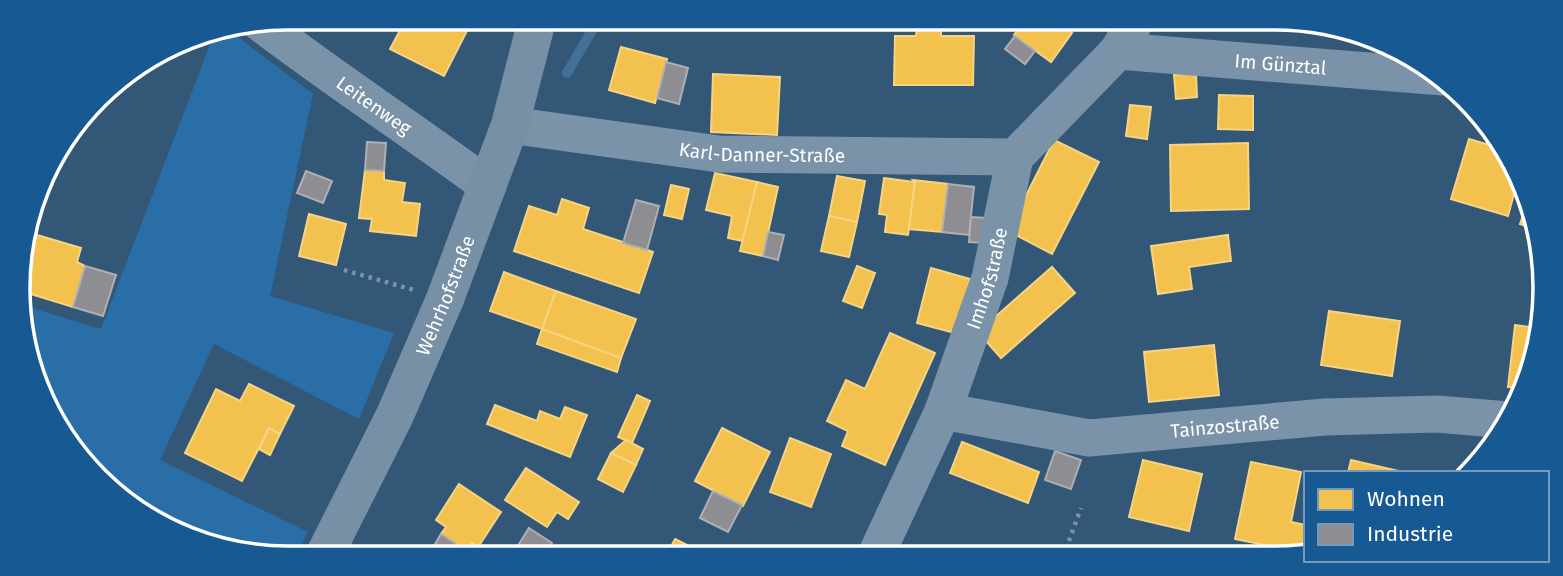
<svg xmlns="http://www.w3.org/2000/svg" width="1563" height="576" font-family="'Fira Sans',sans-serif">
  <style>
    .green { fill: #296ea6 }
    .homes { fill: #f2c14e; stroke: #f6d483; stroke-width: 2 }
    .industry { fill: #8d8d92; stroke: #afafb3; stroke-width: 2 }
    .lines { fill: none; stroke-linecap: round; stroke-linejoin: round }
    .stream { stroke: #427098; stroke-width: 10 }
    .path { stroke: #7b93a9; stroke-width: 4.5; stroke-dasharray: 3.5 5; stroke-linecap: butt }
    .street { stroke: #7b93a9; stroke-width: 37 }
    .secondary { stroke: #7790a5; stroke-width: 38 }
    .labels { text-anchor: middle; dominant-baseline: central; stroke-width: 7; stroke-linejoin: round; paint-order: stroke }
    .street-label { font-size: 19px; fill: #fff; stroke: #175992 }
    .rim { fill: none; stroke: #fff; stroke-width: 3.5 }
  </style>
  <rect width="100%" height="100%" fill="#335776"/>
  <polygon class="green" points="226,28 313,94 270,296 394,333 359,419 214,344 160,460 308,532 295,558 218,549 124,503 63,438 23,341 22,305 101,329 216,29"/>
  <g class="homes">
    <polygon points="406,19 473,19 444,76 390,49"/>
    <polygon points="917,23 941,23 941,36 974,36 973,85 894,85 895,36 916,36"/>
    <polygon points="1022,24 1059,24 1072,33 1051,62 1014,35"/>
    <polygon points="621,47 667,59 655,103 609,90"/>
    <polygon points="1196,73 1197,97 1176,99 1174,75"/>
    <polygon points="713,74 780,77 777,135 711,132"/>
    <polygon points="1219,95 1253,96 1253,130 1218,129"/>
    <polygon points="1130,105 1151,107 1147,139 1126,136"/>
    <polygon points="1469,139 1507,150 1509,153 1518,179 1508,216 1451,199"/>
    <polygon points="1054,140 1099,162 1052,254 1008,231"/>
    <polygon points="1248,143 1249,209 1171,211 1170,145"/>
    <polygon points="365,170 384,171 384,180 405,183 402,202 420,204 416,236 370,231 372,219 359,218"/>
    <polygon points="715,173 757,182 743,241 728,238 732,216 706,210"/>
    <polygon points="837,176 865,181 857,222 829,216"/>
    <polygon points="884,178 915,182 908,235 885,232 887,215 879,214"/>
    <polygon points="913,180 948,184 942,232 909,229 915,182"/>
    <polygon points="757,182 778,187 763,256 740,251"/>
    <polygon points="671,185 689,189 682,219 664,215"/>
    <polygon points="562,199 589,208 583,229 653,252 639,293 514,251 529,206 557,215"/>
    <polygon points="1527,204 1535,229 1520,224"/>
    <polygon points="309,214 346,224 336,265 299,256"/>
    <polygon points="829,216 857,222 849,257 821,251"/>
    <polygon points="27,232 81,248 77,262 85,266 73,307 21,291 20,252"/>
    <polygon points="1228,235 1231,261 1189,267 1192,289 1158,294 1151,246"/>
    <polygon points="857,266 875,273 862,308 843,301"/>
    <polygon points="1052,267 1075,293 1001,358 978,332"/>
    <polygon points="931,268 970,279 955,333 917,323"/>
    <polygon points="504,272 556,291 542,329 490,311"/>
    <polygon points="556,291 636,319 621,358 542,329"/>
    <polygon points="1329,311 1400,321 1392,376 1321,365"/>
    <polygon points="1515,325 1538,328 1536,358 1523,388 1508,387"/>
    <polygon points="542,329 621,358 617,372 537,344"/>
    <polygon points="890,333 935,353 885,465 842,446 848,431 827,421 846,380 865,389"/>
    <polygon points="1214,345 1219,395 1149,402 1144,352"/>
    <polygon points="249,384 294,406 280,434 269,428 242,481 185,453 216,389 240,401"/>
    <polygon points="637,395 650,401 632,443 618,437"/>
    <polygon points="495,405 537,421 540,411 560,419 565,407 587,415 570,457 487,424"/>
    <polygon points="269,428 280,434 270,455 259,449"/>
    <polygon points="722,428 770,452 743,506 695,481"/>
    <polygon points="790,438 831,454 811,507 770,492"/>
    <polygon points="626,440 643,449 636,465 611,453"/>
    <polygon points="962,442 1039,472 1028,503 950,473"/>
    <polygon points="611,453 636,465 623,492 598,479"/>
    <polygon points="1143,460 1202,474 1189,531 1129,517"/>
    <polygon points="1351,460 1403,472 1403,473 1348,473"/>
    <polygon points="1251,462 1301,472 1291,522 1306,525 1306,556 1279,556 1280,548 1235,539"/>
    <polygon points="526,468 579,502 568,519 557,512 547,527 505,500"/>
    <polygon points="459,484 501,512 478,547 472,543 467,551 441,534 446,527 436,520"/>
    <polygon points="675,539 713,558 665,558"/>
    <polygon points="472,543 478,547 495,558 462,558"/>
  </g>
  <g class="industry">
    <polygon points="1015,36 1035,51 1025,64 1005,49"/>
    <polygon points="666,62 688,68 679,104 657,98"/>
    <polygon points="367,142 386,143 384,171 365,170"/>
    <polygon points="306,171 332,181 323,203 297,193"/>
    <polygon points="948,184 974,187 969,235 942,232"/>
    <polygon points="636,200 659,206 647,250 623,243"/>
    <polygon points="971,217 986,218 984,243 969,242"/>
    <polygon points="768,232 784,235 778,260 763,256"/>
    <polygon points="85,266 116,275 103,316 73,307"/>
    <polygon points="1055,451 1081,460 1071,489 1045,480"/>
    <polygon points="713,491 742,505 728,532 700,518"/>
    <polygon points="529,528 552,543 542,558 539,558 519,544"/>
    <polygon points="441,534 467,551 462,558 431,558 428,556"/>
  </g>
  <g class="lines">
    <polyline class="stream" points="567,73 598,20"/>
    <g class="path">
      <polyline points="344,270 414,290"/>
      <polyline points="1063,557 1081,508"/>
    </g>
    <g class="street">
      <path id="s1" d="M259 22C334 79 413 131 488 186"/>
      <path id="s2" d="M1118 51 1443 77"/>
      <path id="s3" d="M510 125 719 154 1015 157"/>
      <path id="s4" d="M943 411 1089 438 1325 417 1437 414 1508 420"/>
      <path id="s5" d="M875 557 943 411 990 278 1015 157 1118 51 1133 25"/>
    </g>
    <path class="secondary" id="s6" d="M323 558 395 415 445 299 510 125 537 20"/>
  </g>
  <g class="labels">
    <g class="street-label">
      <text stroke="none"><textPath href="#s2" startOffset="163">Im Günztal</textPath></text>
      <text stroke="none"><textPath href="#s1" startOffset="142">Leitenweg</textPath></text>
      <text stroke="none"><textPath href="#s3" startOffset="254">Karl-Danner-Straße</textPath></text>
      <text stroke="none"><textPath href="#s5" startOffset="301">Imhofstraße</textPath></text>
      <text stroke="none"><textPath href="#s6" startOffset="290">Wehrhofstraße</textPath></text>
      <text stroke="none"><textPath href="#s4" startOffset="285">Tainzostraße</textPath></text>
    </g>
  </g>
  <path d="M0 0H1563V576H0ZM288 30H1275A258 258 0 0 1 1533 288V288A258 258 0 0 1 1275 546H288A258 258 0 0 1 30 288V288A258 258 0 0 1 288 30Z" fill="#175992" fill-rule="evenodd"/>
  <path class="rim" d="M288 30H1275A258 258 0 0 1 1533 288V288A258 258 0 0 1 1275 546H288A258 258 0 0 1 30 288V288A258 258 0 0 1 288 30Z"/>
  <rect x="1304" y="471" width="245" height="91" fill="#175992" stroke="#749bbe" stroke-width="2"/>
  <rect x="1318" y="489" width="35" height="21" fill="#f2c14e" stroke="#749bbe" stroke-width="2"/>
  <text x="1367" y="506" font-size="21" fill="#ffffff">Wohnen</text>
  <rect x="1318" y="524" width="35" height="21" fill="#8d8d92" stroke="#749bbe" stroke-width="2"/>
  <text x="1367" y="541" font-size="21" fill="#ffffff">Industrie</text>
</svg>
